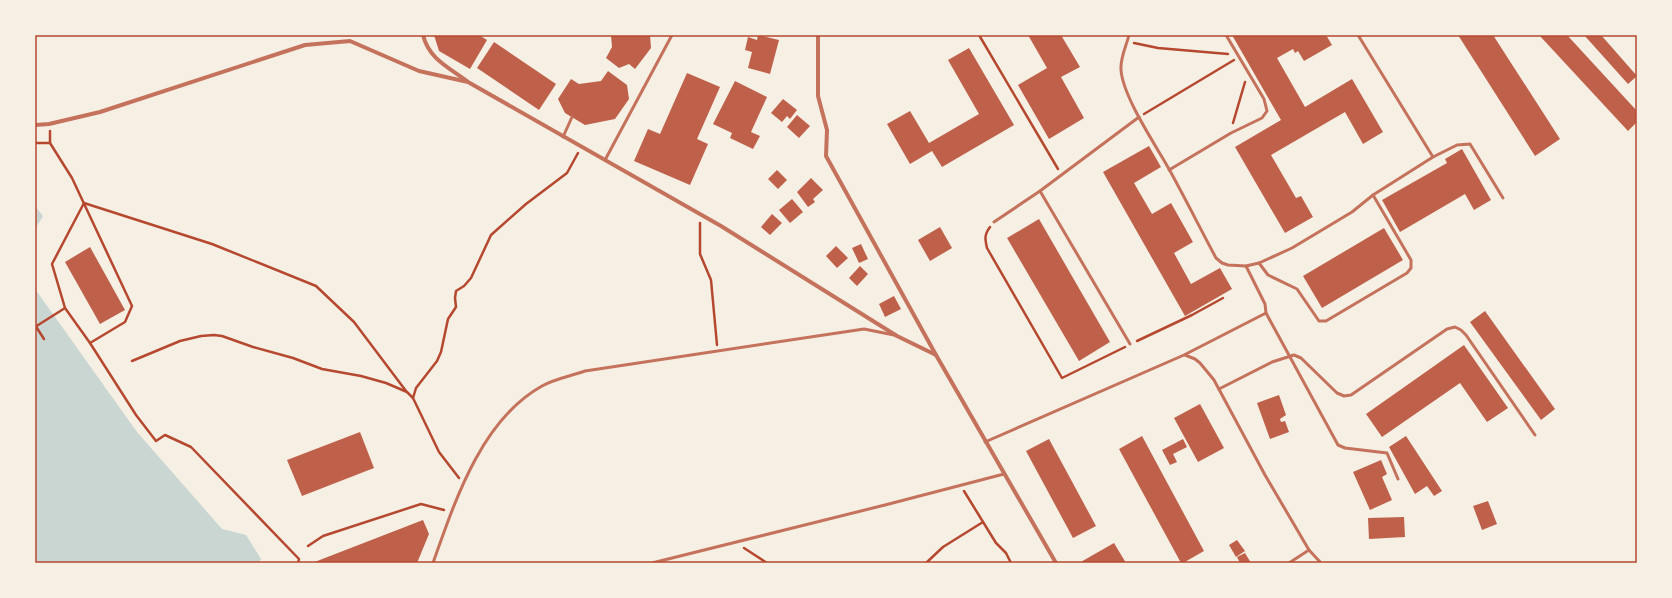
<svg xmlns="http://www.w3.org/2000/svg" width="1672" height="598" font-family="Manrope,sans-serif">
  <style>
    .water { fill: #c9d6d2 }
    .building { fill: #bf614a }
    .lines { fill: none; stroke-linecap: round; stroke-linejoin: round }
    .path { stroke: #b5482f; stroke-width: 2.5 }
    .service { stroke: #c5725c; stroke-width: 3 }
    .minor { stroke: #c5725c; stroke-width: 4 }
    .neatline { fill: none; stroke: #b5482f; stroke-width: 1.5 }
  </style>
  <rect width="100%" height="100%" fill="#f6efe4"/>
  <g class="water">
    <polygon points="35,206 43,216 35,229"/>
    <polygon points="35,289 137,432 222,529 246,535 261,559 259,563 35,563"/>
  </g>
  <g class="building">
    <polygon points="434,35 479,35 487,40 470,69 439,51"/>
    <polygon points="611,35 650,35 651,48 635,69 629,64 619,68 606,58 612,47"/>
    <polygon points="758,35 779,40 770,74 748,68 752,52 745,50 748,37 757,40"/>
    <polygon points="1028,35 1061,35 1080,67 1061,77 1084,118 1049,139 1018,85 1047,68"/>
    <polygon points="1232,35 1326,35 1332,45 1304,61 1298,51 1295,53 1293,49 1277,58 1305,107 1352,79 1383,132 1363,144 1345,112 1271,155 1296,198 1301,196 1313,217 1285,233 1235,147 1281,120"/>
    <polygon points="1458,35 1493,35 1560,139 1535,156"/>
    <polygon points="1539,35 1567,35 1637,111 1637,122 1628,131"/>
    <polygon points="1584,35 1601,35 1637,76 1628,84"/>
    <polygon points="494,42 556,84 539,110 477,68"/>
    <polygon points="969,48 1014,125 942,167 932,151 910,164 887,124 910,111 929,143 979,114 948,60"/>
    <polygon points="608,71 627,85 629,99 615,119 585,125 565,113 558,99 571,79 579,84 601,81"/>
    <polygon points="687,73 720,87 697,139 708,144 690,185 634,161 648,129 660,134"/>
    <polygon points="735,81 767,97 751,132 760,136 753,149 730,138 732,133 713,124"/>
    <polygon points="783,99 797,110 790,119 787,116 782,122 771,113"/>
    <polygon points="797,115 810,126 799,138 787,127"/>
    <polygon points="1149,146 1161,167 1134,183 1152,214 1171,203 1193,242 1174,253 1191,284 1220,268 1232,289 1185,316 1103,172"/>
    <polygon points="1462,149 1491,200 1474,210 1465,194 1400,232 1382,200 1447,163 1445,159"/>
    <polygon points="777,170 787,180 778,189 768,179"/>
    <polygon points="811,178 823,190 813,199 815,202 808,207 797,192"/>
    <polygon points="792,199 803,212 790,223 779,210"/>
    <polygon points="772,214 782,223 770,235 761,227"/>
    <polygon points="1039,219 1110,342 1079,361 1007,238"/>
    <polygon points="940,227 952,248 930,261 918,240"/>
    <polygon points="1384,228 1403,260 1322,308 1303,276"/>
    <polygon points="861,244 868,259 859,263 852,248"/>
    <polygon points="836,246 848,258 837,268 826,256"/>
    <polygon points="90,247 125,310 100,324 65,262"/>
    <polygon points="860,266 868,274 857,286 849,278"/>
    <polygon points="894,296 901,309 885,317 879,304"/>
    <polygon points="1485,311 1555,409 1541,420 1470,322"/>
    <polygon points="1464,345 1508,408 1487,422 1460,383 1382,437 1366,414"/>
    <polygon points="1279,395 1286,415 1280,419 1281,422 1285,421 1289,432 1270,439 1257,403"/>
    <polygon points="1200,404 1224,448 1198,462 1174,418"/>
    <polygon points="360,432 374,468 302,496 287,460"/>
    <polygon points="1142,436 1204,551 1183,563 1181,563 1119,449"/>
    <polygon points="1406,436 1442,491 1434,496 1427,486 1415,494 1389,447"/>
    <polygon points="1049,439 1096,526 1073,538 1026,451"/>
    <polygon points="1183,439 1187,447 1173,454 1177,462 1170,465 1162,450"/>
    <polygon points="1381,460 1387,474 1382,477 1392,500 1370,510 1353,472"/>
    <polygon points="1488,501 1497,524 1482,530 1473,506"/>
    <polygon points="1404,517 1405,537 1369,539 1368,518"/>
    <polygon points="423,520 429,534 417,563 312,563"/>
    <polygon points="1237,540 1245,551 1236,557 1229,545"/>
    <polygon points="1114,543 1126,563 1079,563"/>
    <polygon points="1245,553 1251,563 1240,563 1237,557"/>
  </g>
  <g class="lines">
    <g class="path">
      <polyline points="979,35 1058,169"/>
      <polyline points="1134,43 1158,48 1228,54"/>
      <polyline points="1144,114 1234,60"/>
      <polyline points="1233,123 1245,82"/>
      <polyline points="50,131 50,143 72,178 132,306 125,322 90,343"/>
      <polyline points="35,143 50,143"/>
      <polyline points="84,203 52,264 65,308 90,343 136,415 156,441 165,435 191,447 299,559 298,563"/>
      <polyline points="84,203 212,244 316,286 354,322 406,391"/>
      <polyline points="700,223 700,254 711,280 717,345"/>
      <path d="M990 227C984 235 985 239 987 248L1062 378 1125 347"/>
      <polyline points="35,325 44,339"/>
      <polyline points="35,327 65,308"/>
      <polyline points="1137,341 1192,315 1223,298"/>
      <polyline points="132,361 180,341 201,336 214,335 222,336 253,347 293,358 322,369 361,376 386,383 407,392 413,398 439,452 459,478"/>
      <polyline points="413,398 416,388 437,361 441,352 448,319 456,307 455,298 456,291 464,286 471,278 491,235 526,204 567,173 578,153"/>
      <polyline points="964,491 996,543 1006,553 1011,563"/>
      <polyline points="308,546 323,536 421,504 444,510"/>
      <polyline points="744,548 767,563"/>
      <polyline points="926,563 943,547 983,522"/>
    </g>
    <g class="service">
      <path d="M1129 35C1126 47 1120 58 1121 70 1123 97 1155 144 1169 169 1185 198 1200 228 1216 258L1222 263 1228 265 1246 266 1259 263 1292 248 1352 212 1373 195 1433 157 1358 35"/>
      <polyline points="563,137 572,117"/>
      <polyline points="1433,157 1457,145 1470,144 1503,198"/>
      <polyline points="605,160 672,35"/>
      <polyline points="1169,170 1231,133 1262,118 1267,111 1264,99 1226,35"/>
      <polyline points="1040,191 1130,344"/>
      <polyline points="994,222 1040,191 1139,117"/>
      <polyline points="1259,263 1268,275 1297,289 1319,321 1326,321 1407,273 1411,268 1411,260 1373,195"/>
      <polyline points="1266,313 1338,445 1345,448 1387,453 1398,479"/>
      <polyline points="1185,355 1195,359 1200,363 1214,380 1265,475 1309,550 1321,563"/>
      <polyline points="1219,389 1272,362 1294,355 1301,358 1337,393 1344,396 1351,395 1447,329 1455,327 1461,330 1466,335 1535,435"/>
      <polyline points="985,442 1184,355 1266,313 1265,304 1246,266"/>
      <path d="M433 563C455 501 481 420 542 386 554 379 571 376 585 371L864 329 894 335"/>
      <polyline points="652,563 885,505 1004,474"/>
      <polyline points="1289,563 1309,550"/>
    </g>
    <g class="minor">
      <path d="M423 35C429 59 448 67 467 81"/>
      <polyline points="818,35 818,96 827,130 826,156 936,355 1056,563"/>
      <polyline points="35,125 49,124 100,112 305,45 350,41 419,71 468,82 721,226 897,336 936,355"/>
    </g>
  </g>
  <rect width="1672" height="598" fill="none" stroke="#f6efe4" stroke-width="72"/>
  <rect x="36" y="36" width="1600" height="526" class="neatline"/>
</svg>
